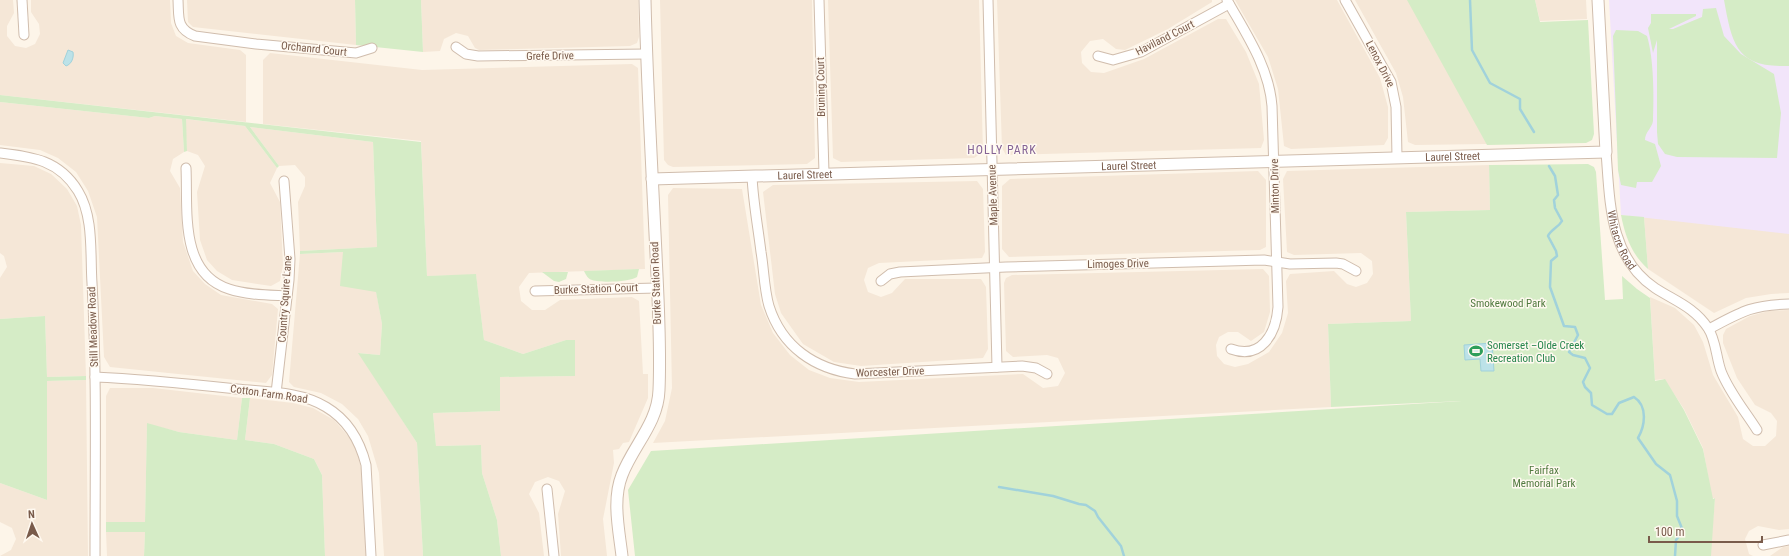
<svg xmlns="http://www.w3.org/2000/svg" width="1789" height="556" font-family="'Roboto Condensed',sans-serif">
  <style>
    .residential { fill: #f5e7d7 }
    .education { fill: #f2e5fa }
    .green { fill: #d5ecc6 }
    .water { fill: #bce2e8; stroke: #a1d2db }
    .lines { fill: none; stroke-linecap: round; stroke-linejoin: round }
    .stream { stroke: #a1d2db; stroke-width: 2.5 }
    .minor-casing { stroke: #d0bdad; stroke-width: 11 }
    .tertiary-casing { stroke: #d0bdad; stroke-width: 13 }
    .minor { stroke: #fff; stroke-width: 9 }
    .tertiary { stroke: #fff; stroke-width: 11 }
    .labels { text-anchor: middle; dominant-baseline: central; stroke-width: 3; stroke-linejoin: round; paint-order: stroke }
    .street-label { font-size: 11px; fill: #795b4b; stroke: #fff9f0 }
    .park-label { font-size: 11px; fill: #517a3f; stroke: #fff9f0 }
    .leisure-label { font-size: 11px; fill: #27864d; stroke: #fff9f0; text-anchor: start }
    .neighbourhood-label { font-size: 12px; letter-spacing: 1px; fill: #846395; stroke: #fff9f0 }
  </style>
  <rect width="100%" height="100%" fill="#fdf5e9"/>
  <g class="residential">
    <polygon points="0,0 13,0 14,13 7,26 7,36 15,46 26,48 35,44 40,34 39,24 31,12 31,0 170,0 171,23 176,36 188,43 240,50 246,55 246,122 0,95"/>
    <polygon points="187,0 355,0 356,45 193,27 188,22"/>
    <polygon points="421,0 638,0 639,37 637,43 630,46 479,50 475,48 468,36 456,33 444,39 440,51 423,52"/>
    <polygon points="660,0 812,0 815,158 807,164 673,167 668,165 664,160"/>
    <polygon points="828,0 979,0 983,152 974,158 841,162 833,158"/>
    <polygon points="997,0 1212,0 1212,2 1168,29 1125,50 1116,49 1103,39 1090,41 1081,52 1082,63 1091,72 1104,73 1144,59 1218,19 1226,19 1246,52 1259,84 1264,140 1261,148 1006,155 1002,148"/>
    <polygon points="1235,0 1337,0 1380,78 1388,107 1388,138 1384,145 1291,149 1284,146 1278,89 1268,57"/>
    <polygon points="1355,0 1408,0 1487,144 1415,145 1408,142 1403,97 1396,73"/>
    <polygon points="1535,0 1586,0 1587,19 1540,21"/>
    <polygon points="270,53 422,70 632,64 638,68 645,269 529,273 519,287 521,301 532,310 545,310 560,300 632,297 639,301 643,374 648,374 648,398 629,442 623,443 619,449 613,450 614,463 603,519 607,556 561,556 558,514 565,491 559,481 548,477 535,482 529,494 539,513 544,556 501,556 497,520 482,473 481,445 436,446 433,413 500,411 499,377 575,376 575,341 566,340 523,354 484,340 476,275 427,276 421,141 263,124 263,60"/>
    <polygon points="0,102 149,118 155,116 182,119 184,152 173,159 170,171 180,188 183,242 193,271 205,284 221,295 272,304 278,309 272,375 266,383 110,367 104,357 97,217 88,191 76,172 58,158 40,150 0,145"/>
    <polygon points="185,119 245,126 277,168 270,183 280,202 283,265 280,281 271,286 232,280 217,271 207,260 200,240 197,192 205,166 198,155 187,151"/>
    <polygon points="250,127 373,142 377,247 300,251 298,202 305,186 305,177 295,165 279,166"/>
    <polygon points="0,163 34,166 51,174 67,189 77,206 81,225 86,376 47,377 45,316 0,319 0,278 7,267 4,256 0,253"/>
    <polygon points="1489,165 1490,210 1406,212 1411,321 1328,324 1331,407 653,443 665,421 672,388 668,195 673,188 742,189 761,305 773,333 790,355 809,370 830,378 859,382 1023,374 1043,388 1058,386 1065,373 1058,358 1047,355 1013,357 1006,351 1004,283 1006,278 1012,275 1263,269 1269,276 1270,312 1264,332 1251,341 1238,332 1228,332 1219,337 1216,345 1217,356 1224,364 1235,367 1248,364 1269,352 1282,333 1288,313 1286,281 1290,274 1334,271 1347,284 1356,287 1367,283 1373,274 1372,261 1361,253 1294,255 1287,252 1283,179 1287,171"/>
    <polygon points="1258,171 1266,180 1266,247 1260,250 1009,257 1002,249 1002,186 1010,179"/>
    <polygon points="977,181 983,189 985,252 982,258 879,263 868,268 864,280 868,292 881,297 892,293 905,279 981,279 986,287 988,349 983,358 861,366 834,362 803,344 781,313 775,294 763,192 773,185"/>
    <polygon points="1644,217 1789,233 1789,293 1771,294 1746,298 1714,313 1648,269"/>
    <polygon points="343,252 376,291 382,324 380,355 359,353 417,443 423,556 384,556 379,473 368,436 358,419 342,404 321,393 294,387 289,382 300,254"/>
    <polygon points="1650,297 1675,308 1694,325 1703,342 1713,375 1738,417 1743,439 1753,446 1765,446 1776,436 1777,421 1771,413 1755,405 1737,378 1723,343 1723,335 1726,329 1750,316 1769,311 1789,310 1789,529 1779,530 1758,526 1749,531 1745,539 1749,554 1753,556 1710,556 1715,498 1712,498 1703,448 1684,409 1664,379 1655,380"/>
    <polygon points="86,380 88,556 0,556 11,550 16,539 12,528 0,522 0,483 47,500 47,381"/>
    <polygon points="110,388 153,388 242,398 237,440 179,432 147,424 145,522 106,522 106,396"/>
    <polygon points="250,398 293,403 313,408 334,420 355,444 362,472 367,556 325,556 322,475 314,459 274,444 245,440"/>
    <polygon points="106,532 145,532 144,556 107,556"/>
    <polygon points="1789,546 1789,556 1770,556 1783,547"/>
  </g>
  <polygon class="education" points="1609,0 1789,0 1789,234 1621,215"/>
  <g class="green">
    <polygon points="355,0 421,0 423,52 356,45"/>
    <polygon points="1407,0 1535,0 1540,22 1588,20 1594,134 1592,140 1586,143 1487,145"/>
    <path d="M1724 0H1789V66C1736 68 1732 44 1724 0Z"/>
    <polygon points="1716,8 1724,36 1741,54 1774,74 1781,113 1777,158 1677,157 1665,154 1658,144 1657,132 1657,40 1653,53 1648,28 1651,23 1651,14 1696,14 1696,16 1669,29 1673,29 1702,17 1703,9"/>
    <path d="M1616 30 1638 31 1647 36C1654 59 1654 97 1653 121 1652 128 1645 132 1645 140L1655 144 1661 166 1652 182H1637L1636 188 1621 185 1618 170 1613 36Z"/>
    <polygon points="0,95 421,142 427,276 476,274 484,340 523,354 566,340 575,340 575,376 500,377 500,411 433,413 436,446 481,445 482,473 497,520 501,556 423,556 417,443 358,353 380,355 382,324 376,292 340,286 343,252 300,254 300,251 377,247 373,142 250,127 279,166 277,168 245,126 186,119 187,151 184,152 182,119 155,116 149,118 0,102"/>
    <polygon points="1588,164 1594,167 1596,172 1605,300 1623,299 1622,276 1637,289 1650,298 1655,381 1665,379 1684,410 1703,449 1713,499 1715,498 1711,556 635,556 628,490 651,451 1462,401 1331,407 1328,324 1411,321 1406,212 1490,210 1489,165"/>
    <path d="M1621 215 1644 217 1648 269C1632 255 1625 236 1621 215Z"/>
    <path d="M639 269 637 277C630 282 601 283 592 280 588 279 586 275 584 271Z"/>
    <polygon points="542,272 568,272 566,279 559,282 554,281"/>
    <polygon points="45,316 47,377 86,376 86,380 47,381 47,500 0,483 0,319"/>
    <polygon points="242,398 250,398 245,440 274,444 314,459 322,475 325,556 144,556 145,532 106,532 106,522 145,522 147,423 179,432 237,440"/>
  </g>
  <g class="water">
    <path d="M68 50 73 52C74 57 72 64 66 66L63 63Z"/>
    <polygon points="1492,343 1494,371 1481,371 1480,359 1465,360 1464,345"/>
  </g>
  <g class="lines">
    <g class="stream">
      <polyline points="1470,0 1472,50 1490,83 1520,99 1520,109 1534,132"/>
      <path d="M1549 166 1555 176 1558 195 1554 200 1555 208 1562 221C1558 228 1551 229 1548 236L1556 251 1557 256 1551 261 1550 287 1564 326 1575 327 1578 335 1569 352 1573 355 1585 358 1590 368 1583 382 1585 387 1591 393 1592 405 1607 414H1612L1619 403 1634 397C1648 406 1645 426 1638 438L1656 464 1670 475 1677 501V516L1683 531 1676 540 1675 556"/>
      <polyline points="999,487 1053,496 1079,504 1086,505 1095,511 1098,517 1121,546 1124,556"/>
    </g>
    <g class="minor-casing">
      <g id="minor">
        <polyline points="22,0 24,35"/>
        <path d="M178 0C179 17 176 29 195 36L256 44 356 53 372 48"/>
        <polyline points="819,0 824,173"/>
        <polyline points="988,0 997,367"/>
        <path d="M1227 0C1246 34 1269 67 1272 106L1278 307C1276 334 1261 360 1231 349"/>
        <polyline points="1345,0 1391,82 1396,107 1397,157"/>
        <polyline points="456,47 466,54 478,56 646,54"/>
        <polyline points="1098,56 1113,60 1141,52 1229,4"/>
        <path id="s1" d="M1606 152C1610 202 1609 257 1655 288 1675 301 1694 307 1708 328 1716 340 1716 357 1721 371 1729 392 1745 411 1757 430"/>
        <path d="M0 153C33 157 59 160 78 191 94 217 90 254 92 283 97 374 95 465 95 556"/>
        <path d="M186 168C188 210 179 273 229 289 247 295 268 295 287 296"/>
        <path d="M752 176C753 201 758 227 761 252 764 269 764 289 769 306 782 347 815 369 855 374L1022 366 1036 368 1047 374"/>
        <polyline points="881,281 890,274 900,272 1006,267 1264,260 1290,264 1336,263 1343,264 1356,271"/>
        <polyline points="535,291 657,288"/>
        <path d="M1709 329C1741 312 1751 305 1789 304"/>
        <path d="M95 377C143 379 190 384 237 389 266 392 300 391 326 407 348 420 360 441 366 465L371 556"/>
        <polyline points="276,393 289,280 290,259 284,181"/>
        <polyline points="547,489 554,556"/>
        <polyline points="1763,545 1789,540"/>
      </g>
    </g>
    <g class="tertiary-casing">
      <g id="tertiary">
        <path id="s2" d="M652 179 1606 152 1598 0"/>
        <path d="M622 556C619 530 612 500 622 475 633 446 658 423 659 390 661 345 658 299 656 254 652 169 647 85 645 0"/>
      </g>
    </g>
    <use href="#minor" class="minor"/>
    <use href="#tertiary" class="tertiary"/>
  </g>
  <defs>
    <g id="stadium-bare" transform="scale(1.08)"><path d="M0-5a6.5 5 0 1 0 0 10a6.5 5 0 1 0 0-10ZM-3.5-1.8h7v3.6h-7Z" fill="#2e9e5b" stroke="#fff9f0" stroke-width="2.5" paint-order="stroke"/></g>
  </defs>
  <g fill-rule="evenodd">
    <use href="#stadium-bare" x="1476" y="351"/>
  </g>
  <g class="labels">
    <g class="street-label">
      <text transform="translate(1165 38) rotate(-27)">Haviland Court</text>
      <text transform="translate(314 49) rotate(6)">Orchanrd Court</text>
      <text transform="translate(550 56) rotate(-1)">Grefe Drive</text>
      <text transform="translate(1380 64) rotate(63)">Lenox Drive</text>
      <text transform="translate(821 87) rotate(-91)">Bruning Court</text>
      <text stroke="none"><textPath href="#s2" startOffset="801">Laurel Street</textPath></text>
      <text stroke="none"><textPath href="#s2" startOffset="477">Laurel Street</textPath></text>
      <text stroke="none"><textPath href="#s2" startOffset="153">Laurel Street</textPath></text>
      <text transform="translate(1275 186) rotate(-91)">Minton Drive</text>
      <text transform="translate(993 195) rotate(-92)">Maple Avenue</text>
      <text stroke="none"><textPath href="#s1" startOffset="90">Whitacre Road</textPath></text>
      <text transform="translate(1118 264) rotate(-1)">Limoges Drive</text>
      <text transform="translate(656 283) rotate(-92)">Burke Station Road</text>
      <text transform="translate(596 289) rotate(-2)">Burke Station Court</text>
      <text transform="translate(285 299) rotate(-86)">Country Squire Lane</text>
      <text transform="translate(93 327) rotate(-92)">Still Meadow Road</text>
      <text transform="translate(890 372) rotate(-2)">Worcester Drive</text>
      <text transform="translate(269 394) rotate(8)">Cotton Farm Road</text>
    </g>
    <g class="park-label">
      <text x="1508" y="303">Smokewood Park</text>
      <text x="1544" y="470">Fairfax<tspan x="1544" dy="13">Memorial Park</tspan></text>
    </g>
    <g class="leisure-label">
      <text x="1487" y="345">Somerset –Olde Creek<tspan x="1487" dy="13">Recreation Club</tspan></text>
    </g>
    <g class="neighbourhood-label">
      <text x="1002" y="150">HOLLY PARK</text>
    </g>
  </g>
  <g transform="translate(32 524) rotate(357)" stroke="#fff9f0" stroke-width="3" paint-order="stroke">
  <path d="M0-3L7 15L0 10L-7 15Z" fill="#795b4b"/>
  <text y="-6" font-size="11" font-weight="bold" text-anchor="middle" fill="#795b4b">N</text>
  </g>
  <path d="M1649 536v6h113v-6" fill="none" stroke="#795b4b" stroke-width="2"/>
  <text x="1655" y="536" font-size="12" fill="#795b4b" stroke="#fff9f0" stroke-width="3" paint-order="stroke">100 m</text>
</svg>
